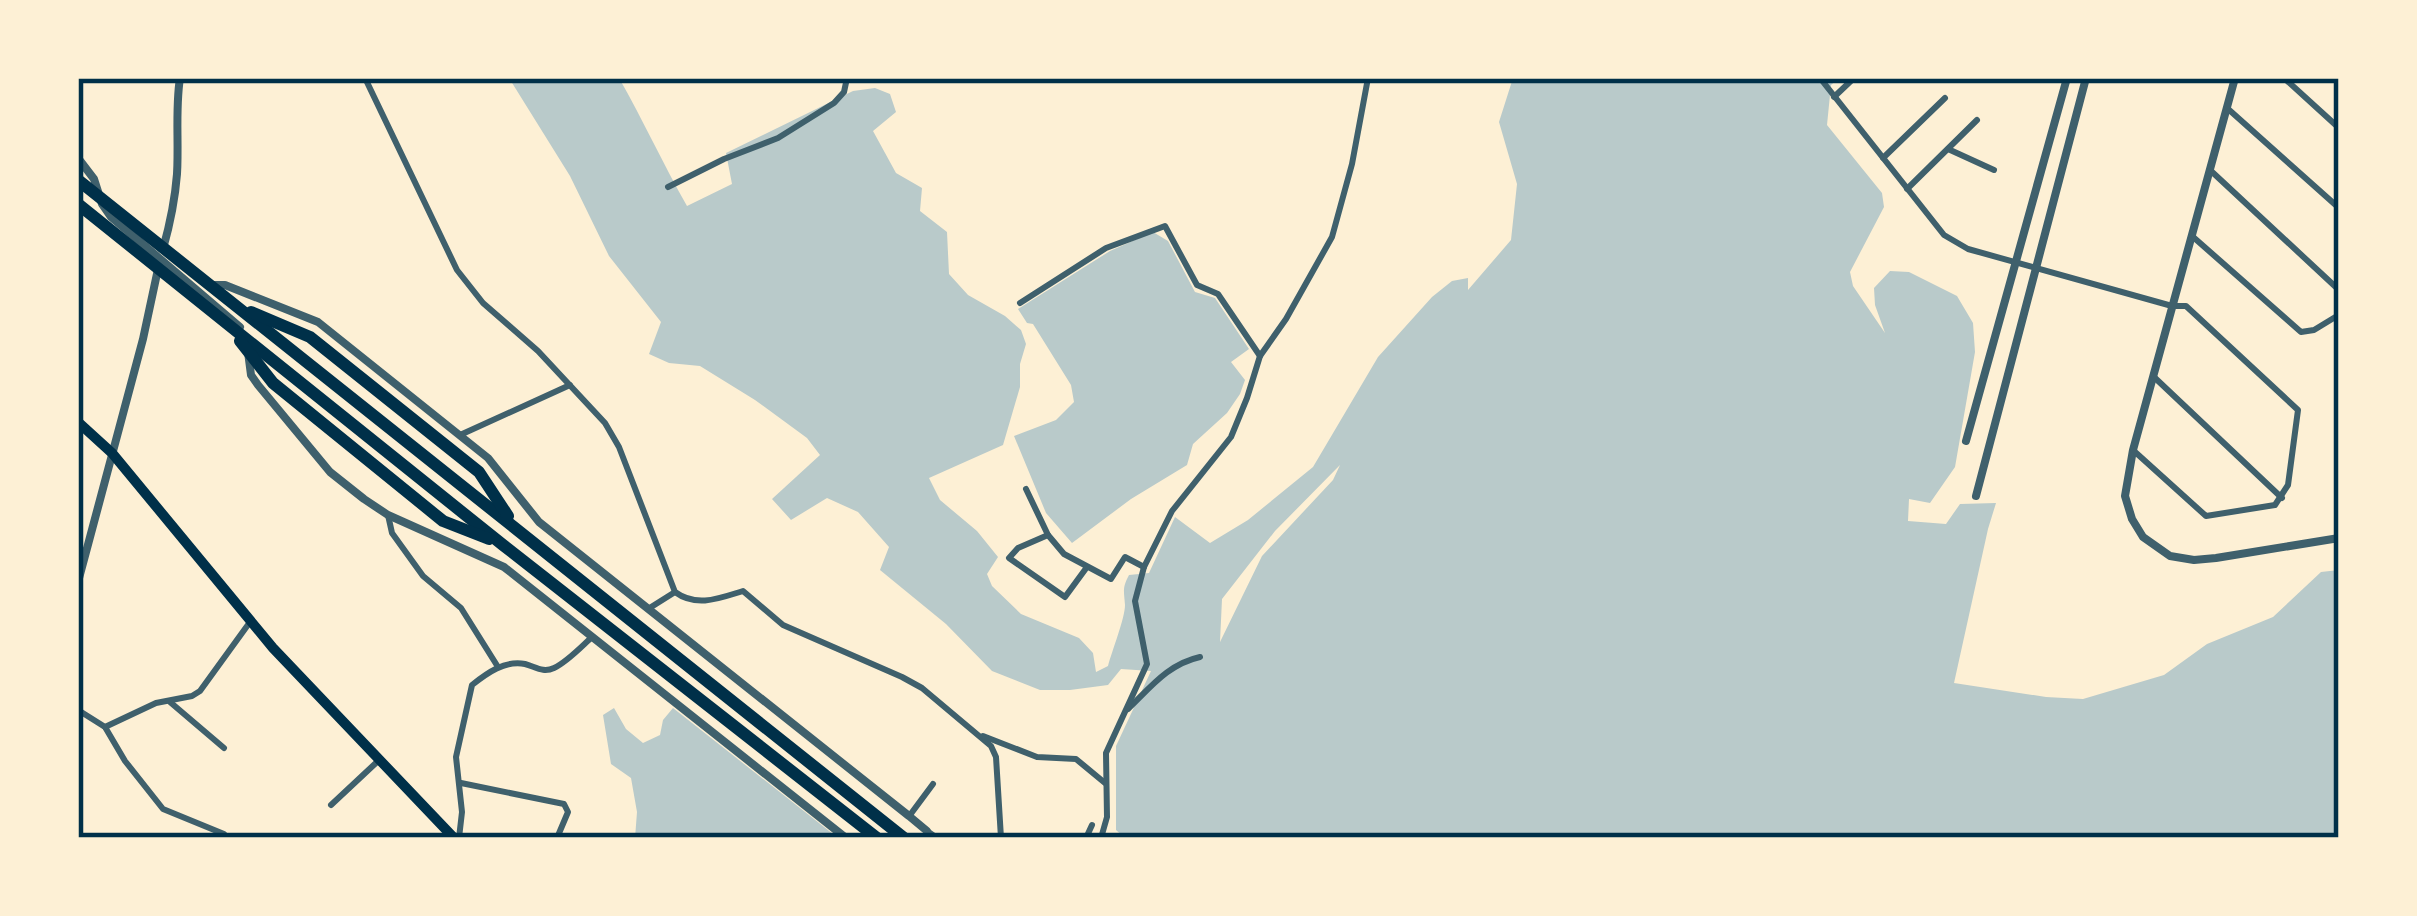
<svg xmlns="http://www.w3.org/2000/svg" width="2417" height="916" font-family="Figtree,sans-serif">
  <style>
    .green { fill: #b9caca; fill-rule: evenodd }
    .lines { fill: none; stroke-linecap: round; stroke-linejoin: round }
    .minor { stroke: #3f606c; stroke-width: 6 }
    .tertiary { stroke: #3f606c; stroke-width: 8 }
    .primary { stroke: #003049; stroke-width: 10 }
    .motorway { stroke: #003049; stroke-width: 12 }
    .neatline { fill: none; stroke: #003049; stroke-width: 4.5 }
  </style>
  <rect width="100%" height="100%" fill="#fdf0d5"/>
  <g class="green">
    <path d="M509 78H619C643 120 663 164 687 206L732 184 726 153 853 91 875 88 890 94 896 112 873 131 896 173 922 188 920 211 947 232 949 274 968 295 1005 316 1021 330 1026 344 1020 364V387L1003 445 929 478 940 500 977 531 998 557 987 574 992 586 1021 614 1079 638 1093 653 1096 672 1108 666C1112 651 1125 618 1125 605 1124 591 1122 588 1129 575L1149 573 1175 517 1210 543 1248 520 1313 467 1378 357 1432 297 1452 281 1468 278V290L1511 240 1517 184 1499 122 1513 78H1839L1831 85 1827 125 1882 193 1884 207 1850 272 1853 286 1885 333 1875 305 1874 288 1890 271 1909 272 1957 296 1973 323 1975 352 1955 467 1930 503 1909 499 1908 521 1946 524 1960 504 1996 503 1988 529 1954 683 2046 697 2083 699 2164 675 2207 644 2273 617 2321 572 2339 570V838H1125L1116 830V746L1151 671 1121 669 1108 685 1070 690H1040L992 671 946 624 880 570 889 547 858 512 827 498 791 520 772 499 820 455 807 438 755 400 700 366 669 363 649 354 661 322 609 256 570 176ZM1340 465 1333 480 1262 556 1220 642 1222 599 1275 531Z"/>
    <polygon points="1153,232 1168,241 1195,292 1215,298 1249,349 1231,362 1245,380 1240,394 1227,413 1193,444 1187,465 1131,499 1072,543 1046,513 1014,436 1056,420 1074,402 1071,385 1033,324 1027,323 1018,309 1110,251"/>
    <polygon points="614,708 626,729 643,743 660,735 663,720 673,708 838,838 635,838 637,812 631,778 611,764 603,715"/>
  </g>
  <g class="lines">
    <g class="minor">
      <path d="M365 78 457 270 483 303 538 351 605 423 619 447 675 592C697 608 720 598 743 591L783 625 902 677 922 688 991 746 996 757 1001 838"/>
      <polyline points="1820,78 1944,235 1968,249 2172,306 2186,306 2298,410 2288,485 2275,505 2206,516 2134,451"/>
      <polyline points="2284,78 2339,128"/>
      <polyline points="1834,97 1854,78"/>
      <polyline points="2227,108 2339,208"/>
      <polyline points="1948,149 1994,170"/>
      <polyline points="1883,158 1945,98"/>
      <polyline points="2210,170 2339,290"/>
      <polyline points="668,187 724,159 778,138 834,103 844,92 847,78"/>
      <polyline points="1907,189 1977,120"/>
      <polyline points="2192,236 2301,332 2314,330 2337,316 2339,306"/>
      <polyline points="1020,303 1106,248 1165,226 1197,285 1218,294 1260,356"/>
      <polyline points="2154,377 2282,498"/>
      <polyline points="460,435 570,385"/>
      <polyline points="1026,489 1048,535 1064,554 1111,579 1125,557 1144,567"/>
      <polyline points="388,515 392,533 423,576 461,608 498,667"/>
      <polyline points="1048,535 1018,548 1009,558 1065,597 1087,567"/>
      <polyline points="648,609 675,592"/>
      <polyline points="170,702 224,748"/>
      <path d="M1128 709C1150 688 1168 664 1200 657"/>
      <polyline points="78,710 105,727 125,761 163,809 224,834"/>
      <polyline points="105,727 156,703 192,696 200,691 250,622"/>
      <polyline points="983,736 1037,757 1076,759 1105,783"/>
      <polyline points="461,783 564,804 568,812 557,838"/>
      <polyline points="331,805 378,761"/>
      <polyline points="910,815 933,784"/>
      <polyline points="927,831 937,838"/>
      <path d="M459 838 462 812 456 757 472 685C487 673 505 660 525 664 536 667 543 673 554 668 567 662 581 647 592 637"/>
      <polyline points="1086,838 1092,825"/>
      <polyline points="1101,838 1107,817 1106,753 1147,664 1135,601 1144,567 1172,511 1231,437 1247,398 1260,356 1286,319 1332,237 1352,164 1368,78"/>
    </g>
    <g class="tertiary">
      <polyline points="2235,78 2133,450 2125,496 2132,519 2143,537 2170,556 2194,560 2216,558 2339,538"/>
      <polyline points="78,158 94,179 102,204 111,217 240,327"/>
      <path d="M163 249C170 224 175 200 177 174 179 142 175 109 180 78"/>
      <polyline points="214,285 225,285 318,322 488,458 539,522 909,816 927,831 929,838"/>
      <polyline points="248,352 251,375 258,385 330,472 364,499 388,515 504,567 846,838"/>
      <polyline points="1966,441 2067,78"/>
      <polyline points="1976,496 2086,78"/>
      <polyline points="78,582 143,339 158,269"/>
    </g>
    <polyline class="primary" points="78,422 112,453 273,648 454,838"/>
    <g class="motorway">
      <polyline points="78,180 904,838"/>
      <polyline points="78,204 503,545 877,838"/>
      <polyline points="251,312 310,337 479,472 508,516"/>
      <polyline points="240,341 273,383 443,521 489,539"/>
    </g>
  </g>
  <rect width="2417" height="916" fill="none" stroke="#fdf0d5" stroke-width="162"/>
  <rect x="81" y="81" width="2255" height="754" class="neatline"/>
</svg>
